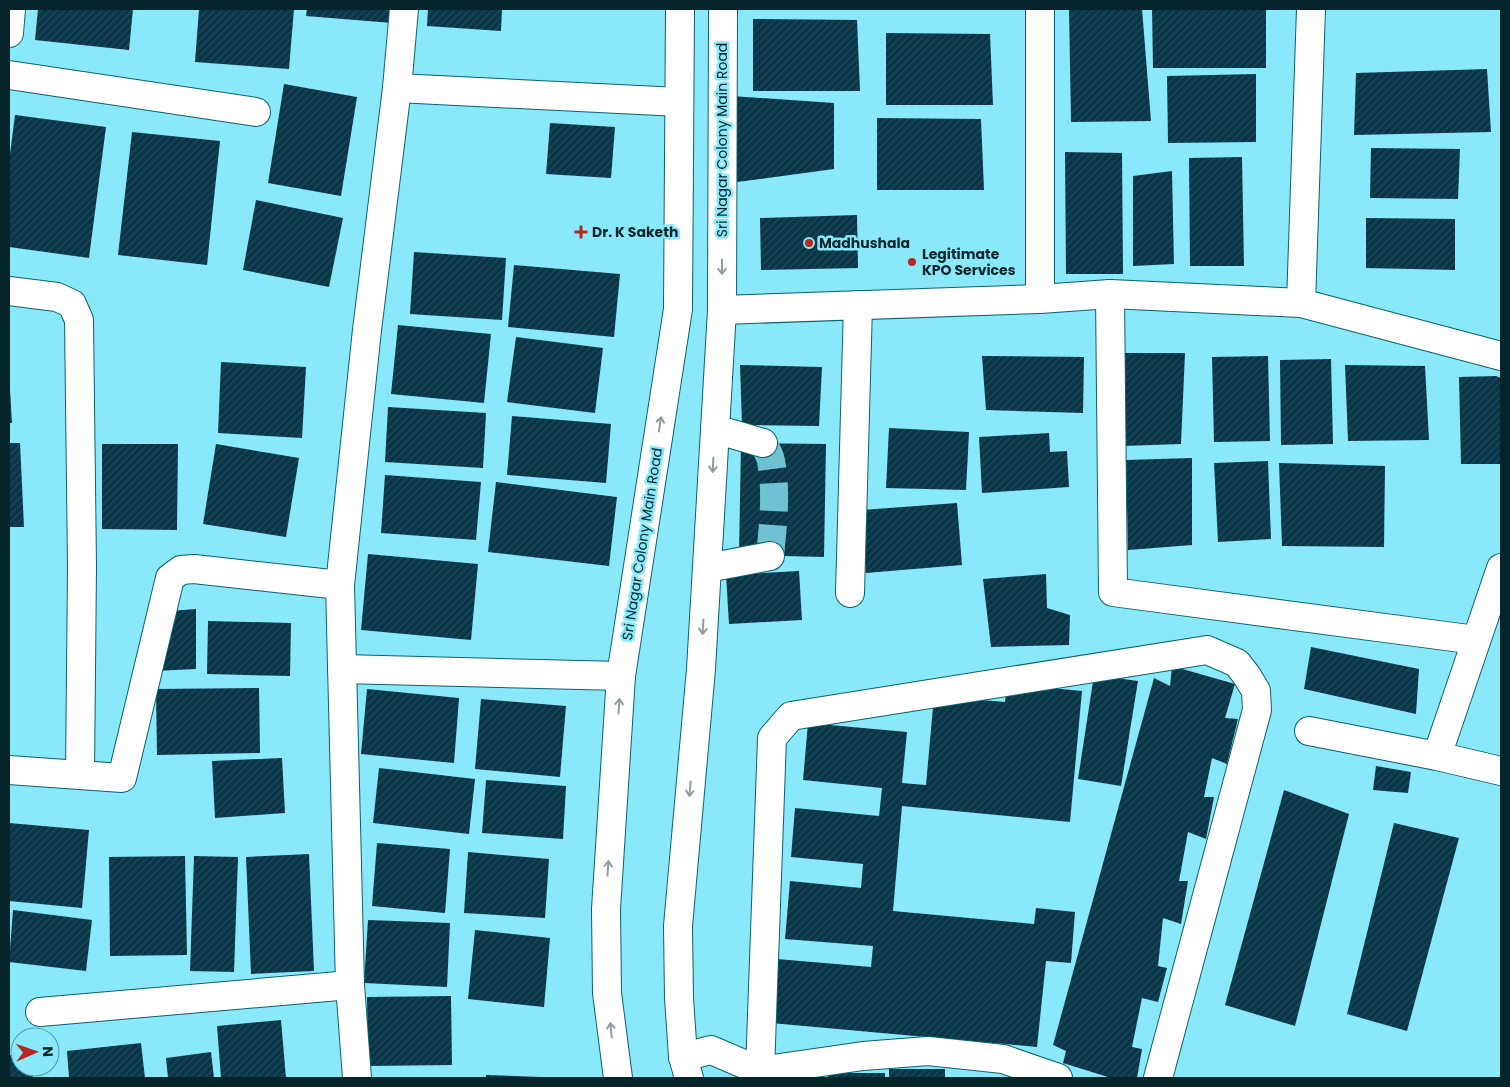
<svg xmlns="http://www.w3.org/2000/svg" width="1510" height="1087" font-family="Poppins,sans-serif">
  <style>
    .building { fill: url(#building-hatch) }
    .lines { fill: none; stroke-linecap: round; stroke-linejoin: round }
    .minor-tunnel { stroke: #6fc2d1; stroke-width: 28; stroke-dasharray: 28 14; stroke-linecap: butt }
    .minor-casing { stroke: #0b616d; stroke-width: 30 }
    .major-casing { stroke: #0b616d; stroke-width: 30 }
    .minor { stroke: #fff; stroke-width: 28 }
    .major { stroke: #fff; stroke-width: 28 }
    .oneway { stroke: #8e9da0 }
    .poi-dot { fill: #b7291c; stroke: #89e9fa; stroke-width: 2 }
    .labels { text-anchor: middle; dominant-baseline: central; stroke-width: 5; stroke-linejoin: round; paint-order: stroke }
    .street-label { font-size: 14px; fill: #05252b; stroke: #89e9fa }
    .poi-label { font-size: 14px; font-weight: bold; fill: #05252b; stroke: #89e9fa; text-anchor: start }
  </style>
  <defs>
    <pattern id="building-hatch" width="6" height="6" patternUnits="userSpaceOnUse" patternTransform="scale(1.25)"><rect width="6" height="6" fill="#083547"/><path d="M-1 1l2-2M0 6l6-6M5 7l2-2" fill="none" stroke="#224a59"/></pattern>
  </defs>
  <rect width="100%" height="100%" fill="#89e9fa"/>
  <g class="building">
    <polygon points="38,9 133,9 129,50 35,40"/>
    <polygon points="199,9 294,9 289,69 195,62"/>
    <polygon points="307,9 393,9 392,23 306,16"/>
    <polygon points="428,9 502,9 501,31 427,26"/>
    <polygon points="1069,9 1142,9 1151,121 1071,122"/>
    <polygon points="1152,9 1266,9 1266,68 1153,68"/>
    <polygon points="753,19 857,20 860,91 753,91"/>
    <polygon points="886,33 990,34 993,105 886,105"/>
    <polygon points="1487,69 1491,132 1354,135 1356,73"/>
    <polygon points="1256,74 1256,142 1168,143 1167,76"/>
    <polygon points="284,84 357,97 341,196 268,183"/>
    <polygon points="732,96 834,103 834,169 737,182"/>
    <polygon points="15,115 106,127 89,258 9,247 9,162"/>
    <polygon points="877,118 981,119 984,190 877,190"/>
    <polygon points="550,123 615,127 611,178 546,174"/>
    <polygon points="132,132 220,141 207,265 118,255"/>
    <polygon points="1371,148 1460,149 1458,199 1370,198"/>
    <polygon points="1065,152 1122,153 1123,274 1066,274"/>
    <polygon points="1242,157 1244,266 1190,266 1189,158"/>
    <polygon points="1172,171 1174,264 1133,266 1133,176"/>
    <polygon points="256,200 343,218 329,287 243,270"/>
    <polygon points="857,215 858,268 761,270 760,218"/>
    <polygon points="1366,218 1455,219 1455,270 1366,268"/>
    <polygon points="414,252 506,258 502,320 410,314"/>
    <polygon points="514,265 620,274 614,337 508,327"/>
    <polygon points="398,325 491,334 484,403 391,394"/>
    <polygon points="516,337 603,348 595,413 507,402"/>
    <polygon points="1124,353 1185,353 1181,444 1123,446"/>
    <polygon points="982,356 1084,357 1083,413 986,410"/>
    <polygon points="1268,356 1270,441 1214,442 1212,357"/>
    <polygon points="1331,359 1333,444 1281,445 1280,360"/>
    <polygon points="221,362 306,367 302,438 218,433"/>
    <polygon points="740,365 822,367 819,426 742,425"/>
    <polygon points="1345,365 1425,366 1429,440 1348,441"/>
    <polygon points="1496,376 1501,378 1501,464 1461,464 1459,377"/>
    <polygon points="9,390 10,390 12,423 9,423"/>
    <polygon points="388,407 486,413 483,468 385,462"/>
    <polygon points="512,416 611,424 606,483 507,475"/>
    <polygon points="889,428 969,432 966,490 886,488"/>
    <polygon points="1049,433 1050,452 1067,451 1069,487 982,493 979,437"/>
    <polygon points="9,443 20,443 24,527 9,527"/>
    <polygon points="741,443 826,444 824,557 739,555"/>
    <polygon points="102,444 178,444 177,530 102,529"/>
    <polygon points="216,444 299,458 286,537 203,524"/>
    <polygon points="1192,458 1192,545 1128,550 1126,460"/>
    <polygon points="1268,461 1271,539 1218,542 1214,463"/>
    <polygon points="1279,463 1385,466 1384,547 1282,546"/>
    <polygon points="385,475 481,482 476,540 381,533"/>
    <polygon points="496,482 617,497 609,566 488,552"/>
    <polygon points="957,503 962,565 866,573 862,510"/>
    <polygon points="368,554 478,564 471,640 361,630"/>
    <polygon points="799,571 802,620 729,624 726,575"/>
    <polygon points="1046,574 1047,608 1070,615 1069,645 991,647 983,579"/>
    <polygon points="196,609 196,669 155,671 170,611"/>
    <polygon points="208,621 291,623 290,676 207,674"/>
    <polygon points="1311,647 1419,669 1416,714 1304,689"/>
    <polygon points="1172,666 1235,684 1225,718 1238,719 1227,764 1212,758 1204,797 1214,797 1206,839 1188,832 1179,881 1188,881 1181,924 1163,918 1158,966 1167,968 1158,1002 1142,998 1132,1047 1142,1049 1137,1078 1111,1078 1063,1063 1066,1051 1053,1045 1154,678 1170,686"/>
    <polygon points="1094,675 1138,681 1121,786 1078,779"/>
    <polygon points="1007,684 1082,691 1070,822 902,806 893,911 1034,924 1036,908 1075,912 1071,963 1046,961 1037,1047 771,1023 777,959 871,967 873,946 785,939 790,881 861,888 863,864 791,857 795,808 879,816 882,788 803,780 808,723 907,732 902,783 926,785 934,696 1005,702"/>
    <polygon points="259,688 260,753 157,755 156,689"/>
    <polygon points="367,689 459,698 454,763 361,754"/>
    <polygon points="481,699 566,706 560,777 475,769"/>
    <polygon points="282,758 285,813 215,818 212,761"/>
    <polygon points="1376,766 1411,772 1408,793 1373,790"/>
    <polygon points="379,768 475,779 469,834 373,823"/>
    <polygon points="486,780 566,786 563,839 482,833"/>
    <polygon points="1284,790 1349,814 1295,1026 1225,1005"/>
    <polygon points="9,823 89,830 82,908 9,901"/>
    <polygon points="1394,823 1459,838 1407,1031 1347,1014"/>
    <polygon points="377,843 450,849 445,913 372,906"/>
    <polygon points="468,852 549,859 545,918 464,913"/>
    <polygon points="309,854 314,971 251,974 246,857"/>
    <polygon points="185,856 187,955 110,956 109,857"/>
    <polygon points="194,856 238,857 234,972 190,971"/>
    <polygon points="13,910 92,920 86,971 9,962"/>
    <polygon points="368,920 450,923 447,987 364,983"/>
    <polygon points="475,930 550,938 544,1007 468,999"/>
    <polygon points="451,996 452,1065 368,1066 367,997"/>
    <polygon points="281,1020 286,1078 221,1078 217,1026"/>
    <polygon points="141,1043 145,1078 69,1078 67,1051"/>
    <polygon points="211,1052 214,1078 168,1078 166,1058"/>
    <polygon points="9,1055 20,1055 20,1067 33,1067 33,1078 9,1078"/>
    <rect x="889" y="1069" width="56" height="9"/>
    <rect x="828" y="1073" width="57" height="5"/>
    <polygon points="486,1075 541,1077 541,1078 486,1078"/>
  </g>
  <g class="lines">
    <path class="minor-tunnel" d="M763 443C766 449 770 455 771 461 777 492 773 525 770 556"/>
    <g class="minor-casing">
      <g id="minor">
        <polyline points="9,33 11,9"/>
        <polyline points="9,75 256,112"/>
        <polyline points="397,88 679,102"/>
        <polyline points="9,291 57,297 72,304 79,320 82,567 80,774"/>
        <polyline points="1110,294 1113,592 1476,640"/>
        <polyline points="1040,299 1040,9"/>
        <polyline points="1301,303 1311,9"/>
        <polyline points="722,310 1040,299 1110,294 1301,303 1501,356"/>
        <polyline points="715,429 763,443"/>
        <polyline points="707,568 770,556"/>
        <polyline points="1501,568 1437,756 1501,771"/>
        <polyline points="850,593 858,305"/>
        <polyline points="342,669 621,676"/>
        <polyline points="1309,731 1437,756"/>
        <polyline points="9,770 122,778 170,578 181,570 194,569 340,585"/>
        <polyline points="40,1012 350,985"/>
        <polyline points="683,1057 711,1050 760,1071 863,1056 928,1051 1003,1059 1058,1078"/>
        <polyline points="357,1078 350,985 340,585 367,330 397,88 404,9"/>
        <polyline points="753,1078 760,1071 772,738 791,716 1207,650 1237,663 1247,676 1256,691 1257,710 1158,1078"/>
      </g>
    </g>
    <g class="major-casing">
      <g id="major">
        <polyline points="618,1078 607,993 606,909 621,676 678,309 680,9"/>
        <polyline points="689,1078 683,1057 679,998 678,926 701,669 722,310 723,9"/>
      </g>
    </g>
    <use href="#minor" class="minor"/>
    <use href="#major" class="major"/>
  </g>
  <defs><path id="oneway-shaft" d="M-6 0H5M1.5-3L5.5 0L1.5 3" fill="none" stroke-width="1.6" stroke-linecap="round" stroke-linejoin="round" transform="scale(1.25)"/></defs>
  <g class="oneway">
    <use href="#oneway-shaft" transform="translate(722 267) rotate(90)"/>
    <use href="#oneway-shaft" transform="translate(660 424) rotate(-81)"/>
    <use href="#oneway-shaft" transform="translate(713 465) rotate(93)"/>
    <use href="#oneway-shaft" transform="translate(703 627) rotate(93)"/>
    <use href="#oneway-shaft" transform="translate(619 706) rotate(-86)"/>
    <use href="#oneway-shaft" transform="translate(690 789) rotate(95)"/>
    <use href="#oneway-shaft" transform="translate(608 868) rotate(-86)"/>
    <use href="#oneway-shaft" transform="translate(611 1030) rotate(-96)"/>
  </g>
  <g class="poi-dot">
    <path d="M578.5 224.5h5v5h5v5h-5v5h-5v-5h-5v-5h5z"/>
    <circle cx="809" cy="243" r="5"/>
    <circle cx="912" cy="262" r="5"/>
  </g>
  <g class="labels">
    <g class="street-label">
      <text transform="translate(722 140) rotate(-90)">Sri Nagar Colony Main Road</text>
      <text transform="translate(642 544) rotate(-81)">Sri Nagar Colony Main Road</text>
    </g>
    <g class="poi-label">
      <text x="592" y="232">Dr. K Saketh</text>
      <text x="819" y="243">Madhushala</text>
      <text x="922" y="254">Legitimate<tspan x="922" dy="16">KPO Services</tspan></text>
    </g>
  </g>
  <rect width="1510" height="1087" fill="none" stroke="#05252b" stroke-width="20"/>
  <g transform="translate(35 1052) rotate(88)"><circle r="24" fill="#89e9fa" stroke="#549ba7"/>
  <path d="M0-4L9 19L0 12L-9 19Z" fill="#b7291c"/>
  <text y="-8" font-size="14" font-weight="bold" text-anchor="middle" fill="#05252b">N</text>
  </g>
</svg>
